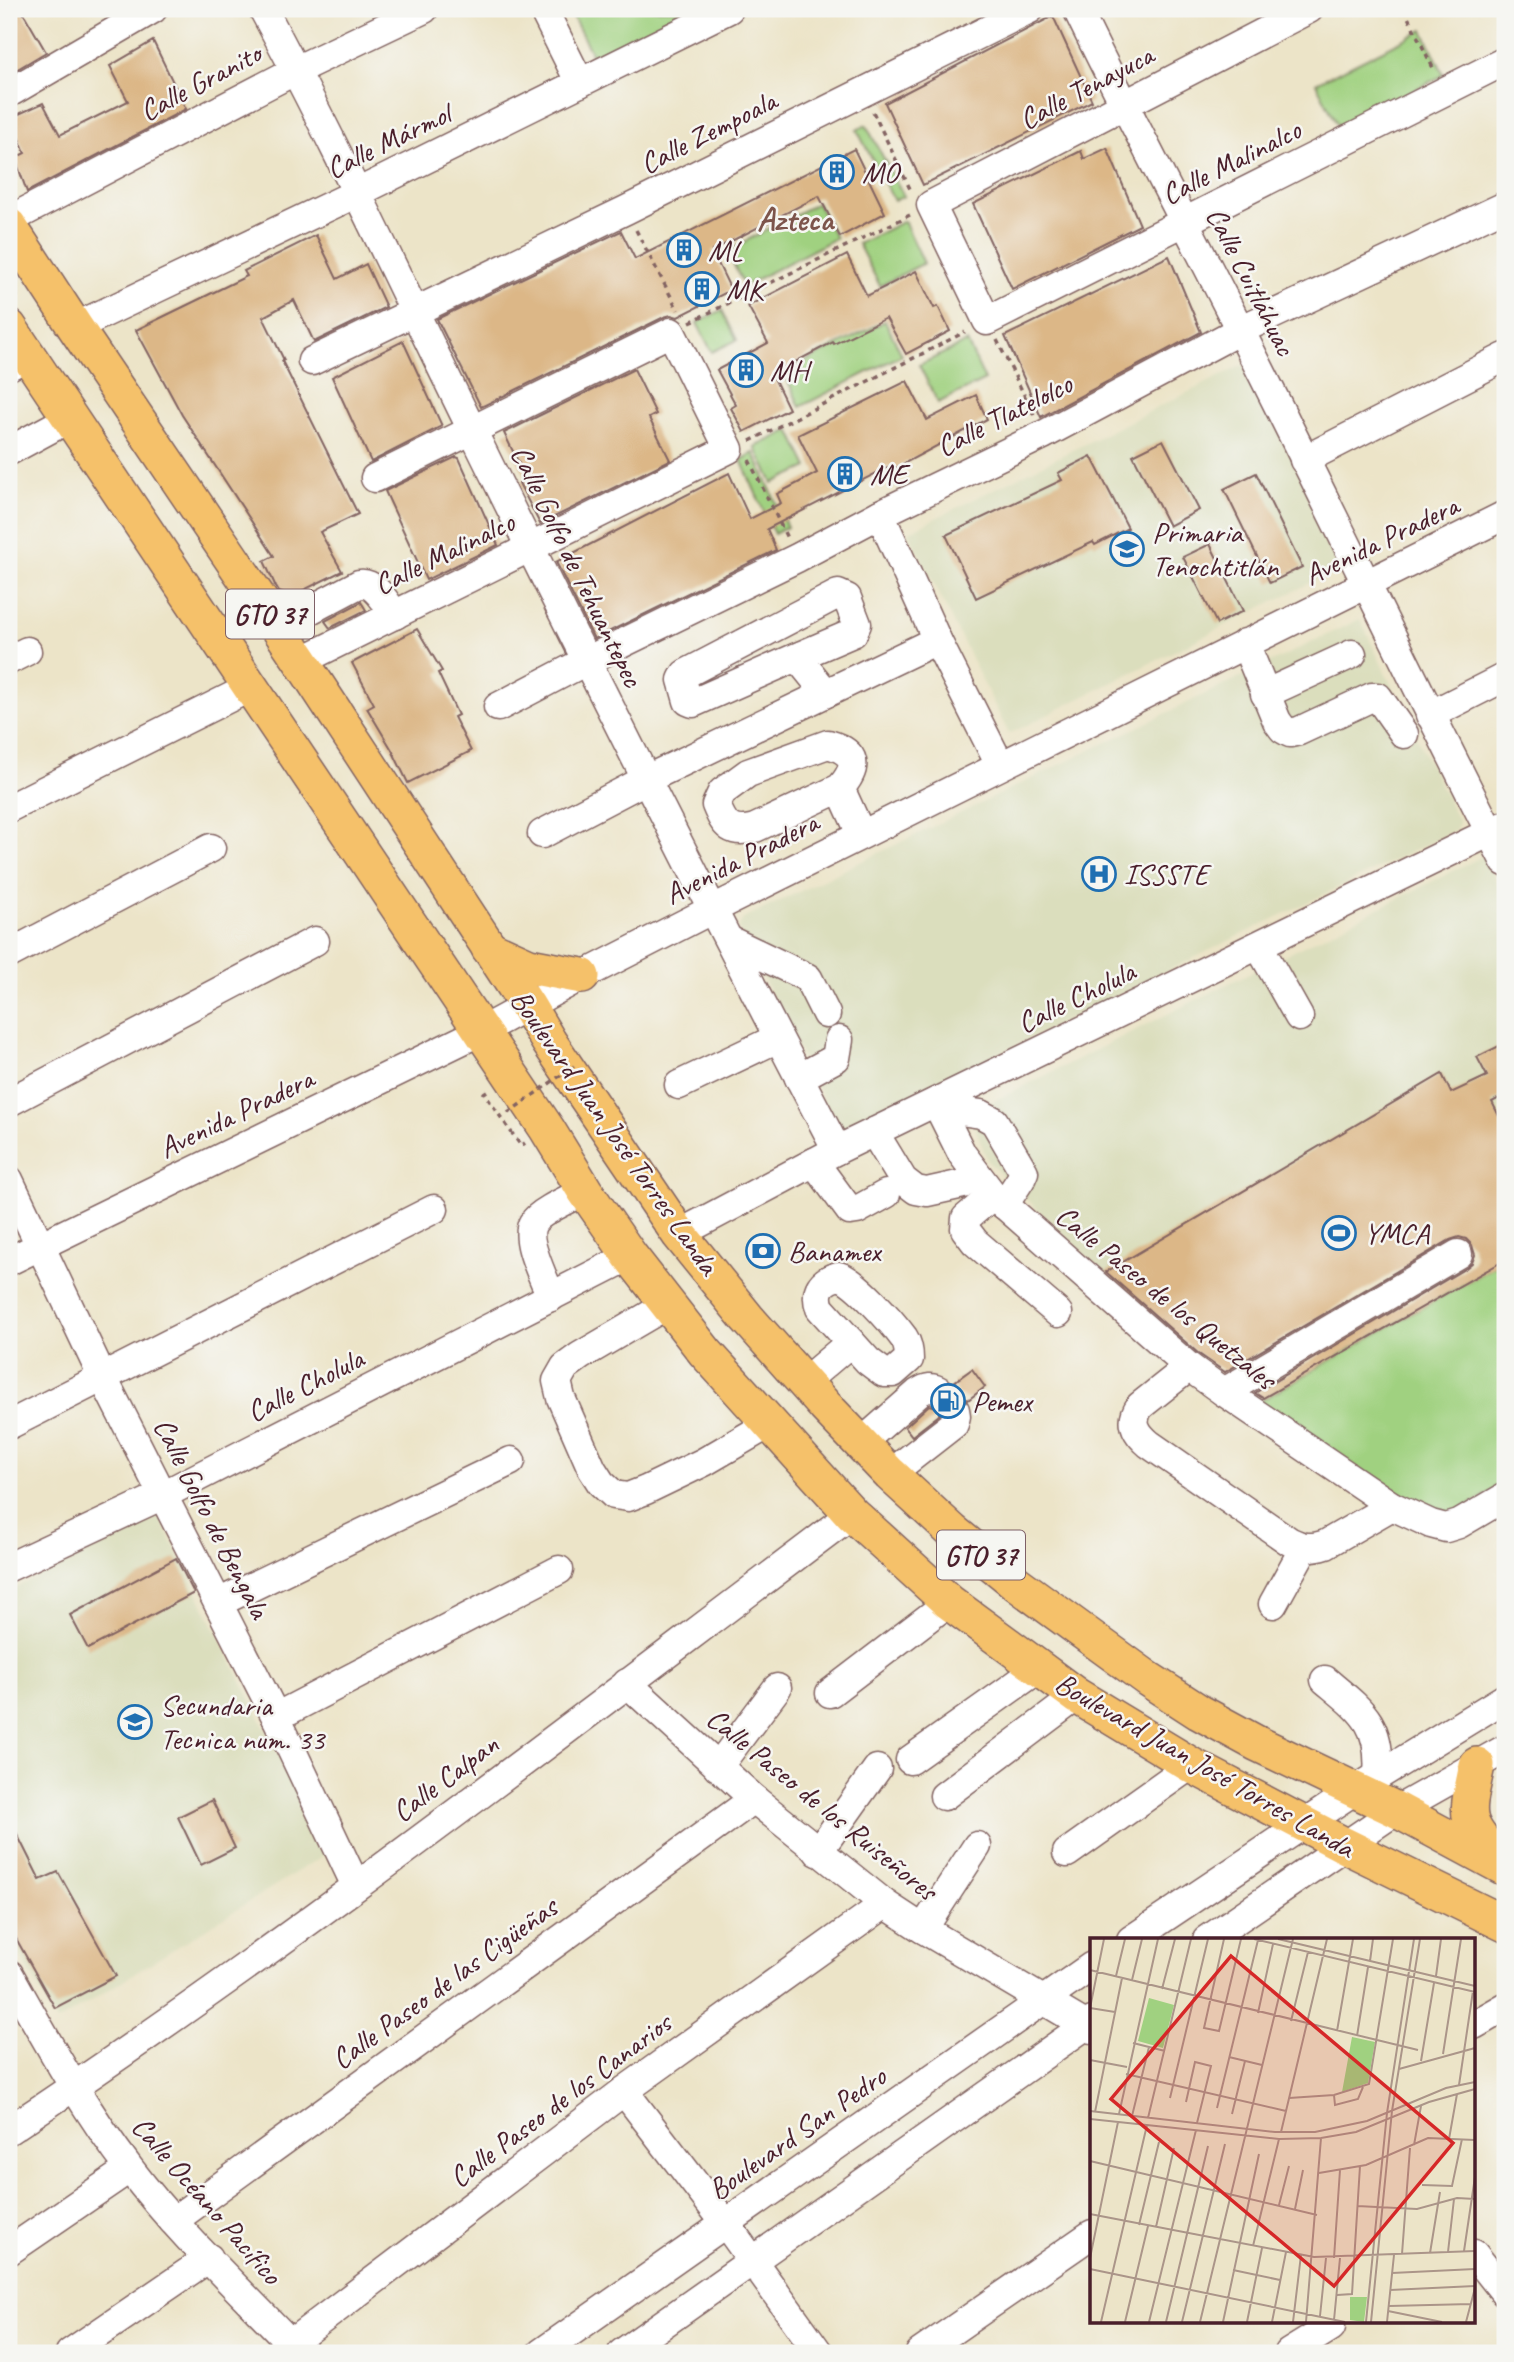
<svg xmlns="http://www.w3.org/2000/svg" width="1514" height="2362" font-family="Caveat,sans-serif">
  <style>
    .built { fill: #dbdebd }
    .green { fill: #a0d180; stroke: #757856; stroke-width: 2 }
    .building { fill: #dcb787 }
    .lines { fill: none; stroke-linecap: round; stroke-linejoin: round }
    .minor-casing { stroke: #836462; stroke-width: 31 }
    .major-casing { stroke: #836462; stroke-width: 38 }
    .path { stroke: #836462; stroke-width: 3.5; stroke-dasharray: 5 5; stroke-linecap: butt }
    .minor { stroke: #fff; stroke-width: 28 }
    .major { stroke: #f5c16b; stroke-width: 35 }
    .path-bridge { stroke: #836462; stroke-width: 3.5; stroke-dasharray: 5 5; stroke-linecap: butt }
    .labels { text-anchor: middle; dominant-baseline: central; stroke-width: 5; stroke-linejoin: round; paint-order: stroke }
    .shield { fill: #f6f6f2; stroke: #7e6067; stroke-width: 2 }
    .shield-label { font-size: 28px; font-weight: bold; fill: #4a1f2b }
    .street-label { font-size: 30px; fill: #4a1f2b; stroke: #f6f6f2 }
    .poi-label { font-size: 30px; fill: #4a1f2b; stroke: #f6f6f2; text-anchor: start }
    .quarter-label { font-size: 33px; font-weight: bold; fill: #7d544b; stroke: #f6f6f2 }
    .inset-road { fill: none; stroke: #ab9589; stroke-width: 2 }
    .view { fill: #d62828; fill-opacity: 0.15; stroke: #d62828; stroke-width: 3.5 }
    .inset-edge { fill: none; stroke: #4a1f2b; stroke-width: 3.5 }
  </style>
  <rect width="100%" height="100%" fill="#f6f6f2"/>
  <filter id="ink" filterUnits="userSpaceOnUse"><feTurbulence type="fractalNoise" baseFrequency=".0143" numOctaves="2"/><feDisplacementMap in="SourceGraphic" scale="14" xChannelSelector="R" yChannelSelector="G"/><feConvolveMatrix kernelMatrix="1 2 1 2 8 2 1 2 1" color-interpolation-filters="sRGB"/></filter>
  <filter id="wash" filterUnits="userSpaceOnUse"><feTurbulence type="fractalNoise" baseFrequency=".00686" numOctaves="4" result="noise"/><feDisplacementMap in="SourceGraphic" scale="28" xChannelSelector="R" yChannelSelector="G"/><feGaussianBlur stdDeviation="1.57" result="paint"/><feColorMatrix in="noise" values="0 0 0 0 0 0 0 0 0 0 0 0 0 0 0 0 0 1.4 0 .05"/><feComposite in="paint" operator="in"/></filter>
  <g filter="url(#wash)">
    <rect width="100%" height="100%" fill="#ece4c8"/>
    <g class="built">
      <polygon points="1245,364 1346,565 1009,734 908,532"/>
      <polygon points="1360,619 1419,743 1457,818 1459,823 1456,830 839,1131 738,928 743,919"/>
      <polygon points="1483,856 1505,897 1505,1206 1441,1074 1105,1274 988,1162 970,1113"/>
      <polygon points="159,1516 327,1853 57,2022 9,1934 9,1591"/>
    </g>
    <g class="green">
      <polygon points="569,9 697,9 594,59"/>
      <polygon points="1423,30 1444,75 1339,128 1316,83"/>
      <polygon points="866,125 904,196 894,201 857,130"/>
      <polygon points="817,203 836,238 744,286 727,251"/>
      <polygon points="904,221 924,263 880,286 858,244"/>
      <polygon points="722,310 737,340 712,352 697,323"/>
      <polygon points="885,321 902,355 800,407 784,372"/>
      <polygon points="967,342 985,380 938,403 919,365"/>
      <polygon points="790,430 808,467 773,483 755,447"/>
      <polygon points="754,453 787,527 774,534 741,460"/>
      <polygon points="1505,1260 1505,1484 1443,1521 1388,1497 1253,1405"/>
    </g>
    <g id="blocks">
      <g class="building">
        <polygon points="9,9 21,9 46,52 9,74"/>
        <polygon points="1053,16 1092,101 923,185 885,103"/>
        <polygon points="153,41 186,109 27,192 15,158 25,153 10,118 43,103 60,135 128,101 110,66"/>
        <polygon points="1107,148 1140,225 1012,289 973,204 1081,151 1084,159"/>
        <polygon points="854,149 885,213 840,237 819,196 712,251 731,290 678,317 671,315 664,317 481,407 437,319 621,231 635,259"/>
        <polygon points="316,235 337,279 366,264 386,307 314,342 294,300 263,317 284,360 282,361 358,514 320,532 342,571 290,597 279,592 276,587 264,561 274,556 182,415 136,330 247,276 244,271"/>
        <polygon points="847,255 867,296 916,271 934,308 938,306 950,331 906,354 886,318 834,344 833,342 772,374 789,409 744,432 731,408 736,405 717,370 768,343 748,306"/>
        <polygon points="1169,256 1201,332 1041,417 1005,336"/>
        <polygon points="403,341 442,426 371,462 332,377"/>
        <polygon points="634,369 656,414 649,418 670,460 540,524 519,483 527,480 504,433"/>
        <polygon points="907,381 927,420 976,395 987,419 892,470 890,466 767,529 776,550 594,639 556,562 729,473 750,519 781,503 777,494 817,473 798,435"/>
        <polygon points="1163,440 1199,510 1169,526 1133,455"/>
        <polygon points="1091,456 1128,528 1095,545 1093,542 976,598 946,535 1062,480 1058,473"/>
        <polygon points="456,457 459,458 498,545 426,580 385,491"/>
        <polygon points="1256,473 1302,567 1270,583 1224,489"/>
        <polygon points="1210,544 1243,611 1217,624 1183,557"/>
        <polygon points="361,602 366,610 330,628 325,621"/>
        <polygon points="417,629 442,671 438,673 458,715 454,717 471,751 408,783 392,750 367,708 374,704 352,663"/>
        <polygon points="1505,1043 1505,1095 1492,1102 1505,1128 1505,1260 1263,1398 1255,1393 1466,1268 1472,1263 1475,1255 1472,1245 1466,1239 1459,1237 1450,1240 1225,1372 1199,1354 1106,1272 1442,1074 1451,1093 1487,1076 1477,1057"/>
        <polygon points="972,1369 985,1387 968,1400 957,1394 954,1382"/>
        <polygon points="929,1405 939,1408 939,1415 912,1436 905,1427"/>
        <polygon points="176,1558 194,1593 88,1649 70,1615"/>
        <polygon points="212,1800 235,1848 201,1865 178,1817"/>
        <polygon points="9,1818 40,1880 58,1872 116,1976 55,2008 9,1926"/>
      </g>
    </g>
  </g>
  <g filter="url(#ink)">
    <use href="#blocks" fill-opacity="0" stroke="#836462" stroke-width="2"/>
    <g class="lines">
      <g class="minor-casing">
        <g id="minor">
          <path d="M263 9C338 148 404 292 474 434 592 674 713 913 837 1150"/>
          <polyline points="543,9 580,83"/>
          <path d="M1077 9C1129 117 1186 223 1240 330 1330 507 1415 686 1505 862"/>
          <polyline points="1309,9 931,205 987,321 1505,61"/>
          <polyline points="9,93 153,9"/>
          <polyline points="9,220 296,70 424,9"/>
          <polyline points="75,327 357,193 729,9"/>
          <polyline points="312,361 626,210 1030,9"/>
          <polyline points="9,366 28,356"/>
          <polyline points="9,451 70,418"/>
          <polyline points="1304,460 1505,357"/>
          <polyline points="880,514 937,640 1000,765"/>
          <path d="M278 627 359 584C375 581 386 603 395 615"/>
          <polyline points="1245,643 1277,721 1283,729 1290,733 1299,731 1372,697 1378,697 1404,734"/>
          <polyline points="797,657 853,633 857,624 847,598 838,594 685,674 682,680 688,701 693,703 797,657 826,693"/>
          <polyline points="9,660 27,651"/>
          <polyline points="301,661 729,449 671,332 375,478"/>
          <polyline points="1265,694 1352,654"/>
          <polyline points="498,707 586,661 797,558 880,514 1043,435 1240,330 1505,206"/>
          <polyline points="1430,715 1505,677"/>
          <path d="M840 788 755 828C731 834 725 827 716 805L722 792 748 773 828 744C857 752 859 767 840 788L861 834"/>
          <polyline points="9,808 251,687"/>
          <polyline points="542,834 647,779 937,640"/>
          <polyline points="729,940 808,978 826,1014"/>
          <polyline points="1259,946 1299,1017"/>
          <polyline points="9,954 211,848"/>
          <polyline points="799,1078 836,1058 839,1040"/>
          <polyline points="679,1085 778,1038"/>
          <polyline points="9,1102 315,941"/>
          <polyline points="936,1102 962,1154 993,1195 1189,1367 1224,1392 1392,1506 1431,1524 1446,1528 1459,1524 1505,1497"/>
          <polyline points="939,1108 981,1114 994,1121 1024,1172 1021,1179 1004,1205"/>
          <polyline points="874,1132 903,1180 916,1190 927,1192 963,1184 977,1176"/>
          <polyline points="814,1162 850,1211 857,1210 886,1194"/>
          <polyline points="9,1180 102,1376 276,1717 356,1886"/>
          <polyline points="993,1195 966,1218 965,1229 975,1242 1058,1313"/>
          <polyline points="679,1234 837,1150 1505,825"/>
          <polyline points="9,1261 481,1031 582,976 713,909 1505,515"/>
          <path d="M839 1276C855 1280 893 1323 904 1338 908 1344 909 1351 909 1359L893 1373H884L868 1361 820 1308C814 1291 821 1280 839 1276Z"/>
          <path d="M551 1297C545 1280 523 1239 533 1223 540 1211 572 1198 585 1191"/>
          <polyline points="667,1305 580,1356 565,1367 557,1381 561,1398 592,1469 601,1483 614,1495 628,1497 646,1490 704,1462 769,1424"/>
          <path d="M1189 1367 1140 1406C1129 1422 1136 1433 1149 1444L1289 1541C1303 1548 1311 1549 1326 1544L1392 1506"/>
          <polyline points="804,1382 851,1342"/>
          <polyline points="1224,1392 1458,1254"/>
          <polyline points="9,1425 434,1209"/>
          <path d="M860 1444 918 1393C927 1387 932 1386 941 1392"/>
          <polyline points="890,1474 954,1424 956,1416 955,1410"/>
          <polyline points="9,1567 163,1495 630,1256"/>
          <polyline points="218,1603 511,1461"/>
          <polyline points="1273,1604 1304,1548"/>
          <path d="M1325 1680C1362 1711 1382 1723 1378 1776"/>
          <polyline points="627,1683 754,1799 885,1904 923,1929 1092,2029"/>
          <polyline points="830,1693 949,1602"/>
          <polyline points="276,1717 559,1570"/>
          <polyline points="910,1760 1038,1669"/>
          <polyline points="718,1767 777,1688"/>
          <polyline points="944,1796 1077,1696"/>
          <polyline points="818,1852 877,1769"/>
          <polyline points="1067,1853 1191,1765"/>
          <polyline points="923,1929 977,1846"/>
          <polyline points="1131,1940 1355,1790 1505,1698"/>
          <polyline points="1207,1940 1397,1810 1505,1749"/>
          <path d="M9 1974C47 2041 83 2108 130 2169 180 2235 243 2293 300 2353"/>
          <polyline points="1474,2025 1505,2007"/>
          <polyline points="624,2091 726,2224 819,2353"/>
          <path d="M9 2130C299 1938 574 1723 852 1514"/>
          <polyline points="173,2221 754,1799"/>
          <polyline points="9,2251 129,2169"/>
          <polyline points="1474,2254 1505,2293"/>
          <polyline points="70,2353 209,2258"/>
          <polyline points="278,2353 624,2091 885,1904"/>
          <polyline points="541,2353 1092,1966"/>
          <polyline points="622,2353 1092,2021"/>
          <polyline points="920,2353 1092,2234"/>
          <polyline points="1289,2353 1331,2327"/>
        </g>
      </g>
      <g class="major-casing">
        <g id="major">
          <polyline points="9,226 75,327 301,661 527,1005 549,1042 679,1234 747,1318 825,1406 890,1474 952,1531 1016,1583 1148,1679 1199,1712 1256,1743 1397,1810 1505,1868"/>
          <polyline points="9,327 547,1129 585,1191 630,1256 705,1352 852,1514 949,1602 1077,1696 1191,1765 1344,1845 1505,1924"/>
          <polyline points="489,948 529,966 582,976"/>
          <path d="M1477 1765C1467 1815 1461 1820 1498 1858"/>
        </g>
      </g>
      <g class="path">
        <polyline points="1404,9 1434,70"/>
        <polyline points="873,112 912,193"/>
        <polyline points="636,230 678,310"/>
        <polyline points="9,285 19,301"/>
        <polyline points="690,322 910,215"/>
        <polyline points="997,340 1034,415"/>
        <polyline points="750,441 965,332"/>
        <polyline points="749,460 787,538"/>
        <polyline points="487,1091 484,1093 521,1146 525,1143"/>
      </g>
      <use href="#minor" class="minor"/>
      <use href="#major" class="major"/>
      <polyline class="path-bridge" points="508,1113 574,1066"/>
    </g>
  </g>
  <defs>
    <g id="building-ring" transform="scale(1.75)"><circle r="9.5" fill="#f6f6f2" stroke="#1f6fb2" stroke-width="1.5"/><path d="M-4-6H4V6H1V3H-1V6H-4ZM-2.5-4.3h1.7v1.8h-1.7ZM.8-4.3h1.7v1.8H.8ZM-2.5-1h1.7V.8h-1.7ZM.8-1h1.7V.8H.8Z" fill="#1f6fb2"/></g>
    <g id="school-ring" transform="scale(1.75)"><circle r="9.5" fill="#f6f6f2" stroke="#1f6fb2" stroke-width="1.5"/><path d="M0-5L7-2L0 1L-7-2ZM-4 1L0 2.5L4 1V4Q0 6-4 4Z" fill="#1f6fb2"/></g>
    <g id="hospital-ring" transform="scale(1.75)"><circle r="9.5" fill="#f6f6f2" stroke="#1f6fb2" stroke-width="1.5"/><path d="M-5-5h3v3.5h4V-5h3V5h-3V1.5h-4V5h-3Z" fill="#1f6fb2"/></g>
    <g id="stadium-ring" transform="scale(1.75)"><circle r="9.5" fill="#f6f6f2" stroke="#1f6fb2" stroke-width="1.5"/><path d="M0-5a6.5 5 0 1 0 0 10a6.5 5 0 1 0 0-10ZM-3.5-1.8h7v3.6h-7Z" fill="#1f6fb2"/></g>
    <g id="bank-ring" transform="scale(1.75)"><circle r="9.5" fill="#f6f6f2" stroke="#1f6fb2" stroke-width="1.5"/><path d="M-6-4H6V4H-6ZM0-2.3a2.3 2.3 0 1 0 0 4.6a2.3 2.3 0 1 0 0-4.6Z" fill="#1f6fb2"/></g>
    <g id="fuel-ring" transform="scale(1.75)"><circle r="9.5" fill="#f6f6f2" stroke="#1f6fb2" stroke-width="1.5"/><path d="M-5.5-6h7V0h2V4h1.3V-2.5L3-4.5l.8-.8L6-3V5H2.5V1h-1V6h-7ZM-4.2-4.7v3.2H.2V-4.7Z" fill="#1f6fb2"/></g>
  </defs>
  <g fill-rule="evenodd">
    <use href="#building-ring" x="837" y="172"/>
    <use href="#building-ring" x="684" y="250"/>
    <use href="#building-ring" x="702" y="289"/>
    <use href="#building-ring" x="746" y="370"/>
    <use href="#building-ring" x="845" y="474"/>
    <use href="#school-ring" x="1127" y="549"/>
    <use href="#hospital-ring" x="1099" y="874"/>
    <use href="#stadium-ring" x="1339" y="1233"/>
    <use href="#bank-ring" x="763" y="1251"/>
    <use href="#fuel-ring" x="948" y="1401"/>
    <use href="#school-ring" x="135" y="1722"/>
  </g>
  <g class="labels">
    <g class="shield">
      <rect x="226" y="589.5" width="88" height="49" rx="5"/>
      <rect x="937" y="1530.5" width="88" height="49" rx="5"/>
    </g>
    <g class="shield-label">
      <text x="270" y="614">GTO 37</text>
      <text x="981" y="1555">GTO 37</text>
    </g>
    <g class="street-label">
      <text transform="translate(200 82) rotate(-28)">Calle Granito</text>
      <text transform="translate(1086 87) rotate(-28)">Calle Tenayuca</text>
      <text transform="translate(708 132) rotate(-27)">Calle Zempoala</text>
      <text transform="translate(388 141) rotate(-26)">Calle Mármol</text>
      <text transform="translate(1231 162) rotate(-27)">Calle Malinalco</text>
      <text transform="translate(1251 281) rotate(63)">Calle Cuitláhuac</text>
      <text transform="translate(1004 415) rotate(-27)">Calle Tlatelolco</text>
      <text transform="translate(1381 540) rotate(-26)">Avenida Pradera</text>
      <text transform="translate(444 553) rotate(-26)">Calle Malinalco</text>
      <text transform="translate(577 566) rotate(64)">Calle Golfo de Tehuantepec</text>
      <text transform="translate(741 858) rotate(-27)">Avenida Pradera</text>
      <text transform="translate(1076 997) rotate(-26)">Calle Cholula</text>
      <text transform="translate(236 1113) rotate(-26)">Avenida Pradera</text>
      <text transform="translate(615 1132) rotate(55)">Boulevard Juan José Torres Landa</text>
      <text transform="translate(1166 1297) rotate(39)">Calle Paseo de los Quetzales</text>
      <text transform="translate(305 1385) rotate(-27)">Calle Cholula</text>
      <text transform="translate(212 1518) rotate(63)">Calle Golfo de Bengala</text>
      <text transform="translate(1205 1765) rotate(30)">Boulevard Juan José Torres Landa</text>
      <text transform="translate(445 1778) rotate(-37)">Calle Calpan</text>
      <text transform="translate(822 1804) rotate(39)">Calle Paseo de los Ruiseñores</text>
      <text transform="translate(444 1983) rotate(-36)">Calle Paseo de las Cigüeñas</text>
      <text transform="translate(560 2100) rotate(-37)">Calle Paseo de los Canarios</text>
      <text transform="translate(797 2133) rotate(-35)">Boulevard San Pedro</text>
      <text transform="translate(207 2200) rotate(49)">Calle Océano Pacífico</text>
    </g>
    <g class="poi-label">
      <text x="862" y="172">MO</text>
      <text x="708" y="250">ML</text>
      <text x="726" y="289">MK</text>
      <text x="770" y="370">MH</text>
      <text x="870" y="474">ME</text>
      <text x="1152" y="532">Primaria<tspan x="1152" dy="34">Tenochtitlán</tspan></text>
      <text x="1124" y="874">ISSSTE</text>
      <text x="1364" y="1233">YMCA</text>
      <text x="788" y="1251">Banamex</text>
      <text x="972" y="1401">Pemex</text>
      <text x="160" y="1705">Secundaria<tspan x="160" dy="34">Tecnica num. 33</tspan></text>
    </g>
    <g class="quarter-label">
      <text x="795" y="219">Azteca</text>
    </g>
  </g>
  <g transform="translate(1090 1938)">
    <rect width="385" height="385" fill="#ece4c8"/>
    <path d="M59 60 84 67 73 110 48 103ZM262 99 285 104 278 145 252 154ZM260 359H277L274 384 260 382Z" fill="#a0d180"/>
    <path class="inset-road" d="M134 1 114 90 129 93 151 1M164 1 385 54M188 1 385 48M280 23 283 1M0 32 328 112M26 38 35 1M346 38 351 1M42 42 52 1M72 51 85 1M0 70 14 1M0 70 25 74M168 75 183 6M201 83 218 14M247 93 263 1M267 98 278 29M43 105 75 113M353 116 371 1M139 119 172 127M0 122 37 129M331 123 344 45M309 131 385 110M36 136 196 173M369 147 383 53M244 157 245 167 268 161 273 149M80 160 118 1M199 160 244 157 279 146 303 1M96 164 105 124 121 128 107 185M127 170 168 2M0 173 185 194H225L277 183 356 150 385 144M5 174 32 40M29 176 68 1M142 176 155 123M42 178 59 109M58 180 101 1M0 181 189 201 231 200 266 194 339 164 385 151M191 194 237 1M359 201 367 156M324 207 331 168M0 223 227 277M229 235 276 227 338 200 385 202M332 247 362 248 372 201M189 267 199 228M267 268 327 271 367 260 385 261M205 271 213 232M0 276 224 319 385 313M49 287 69 204M66 289 84 210M163 308 189 201M374 313 385 239M358 314 364 261M340 315 350 254M312 316 320 210M0 320 28 184M244 320 250 232M0 331 255 384M143 332 190 342M302 335 385 331M300 352 385 348M247 357 262 356 270 228M299 368 381 366M298 373 352 384M230 378 236 320M244 382 250 320M11 384 57 187M35 384 58 288M59 384 106 192M76 384 118 208M92 384 135 206M110 384 203 1M133 384 169 216M157 384 172 310M182 384 196 314M203 384 211 317M216 384 231 200M276 384 297 175 324 1M281 384 302 173 330 1M297 384 304 317M376 384 385 350"/>
    <path class="view" d="M141 18 363 205 244 348 21 161Z"/>
    <rect width="385" height="385" class="inset-edge"/>
  </g>
  <rect width="1514" height="2362" fill="none" stroke="#f6f6f2" stroke-width="35"/>
</svg>
